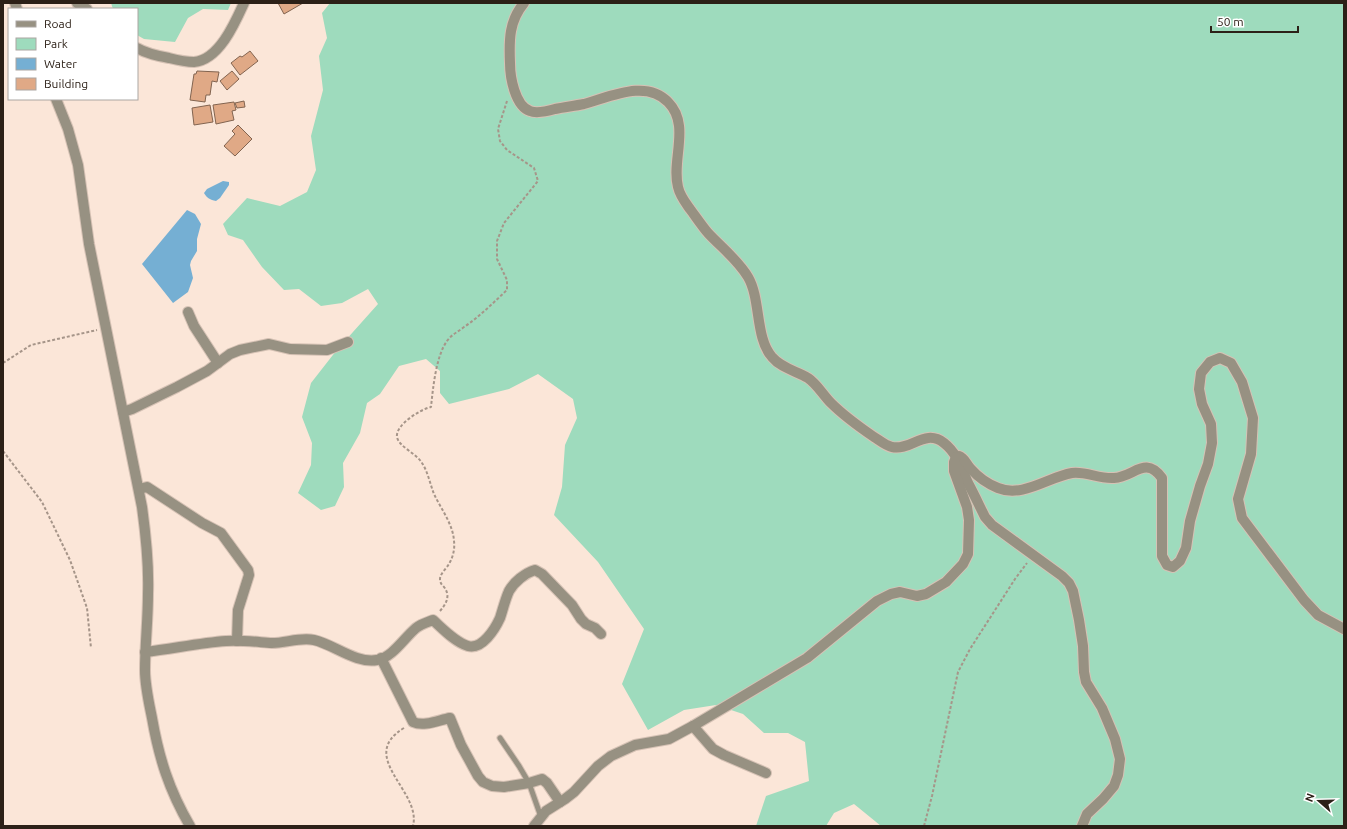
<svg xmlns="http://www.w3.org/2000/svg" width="1347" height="829" font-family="Ubuntu,sans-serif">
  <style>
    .green { fill: #9edbbd }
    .water { fill: #75afd3 }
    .building { fill: #e0a986; stroke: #826450 }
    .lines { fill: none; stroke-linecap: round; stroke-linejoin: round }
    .service-casing { stroke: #d6c2b5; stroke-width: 7 }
    .minor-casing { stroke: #d6c2b5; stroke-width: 12 }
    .tertiary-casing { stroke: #d6c2b5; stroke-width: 12 }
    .path { stroke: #a69589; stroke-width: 2; stroke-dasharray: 3 2; stroke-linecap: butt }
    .service { stroke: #979182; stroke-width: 5 }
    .minor { stroke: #979182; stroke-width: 10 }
    .tertiary { stroke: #979182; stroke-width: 10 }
  </style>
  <rect width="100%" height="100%" fill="#fbe6d8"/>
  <g class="green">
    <polygon points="111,3 231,3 228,10 203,9 188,18 175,42 144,39 137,35 137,9 113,9"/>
    <polygon points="330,3 1344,3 1344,826 881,826 854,804 834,813 826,826 756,826 766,796 809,781 805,742 788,733 764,733 743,714 716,705 684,710 648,730 622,684 644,629 598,562 554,515 562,487 565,445 577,418 573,399 538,374 509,389 449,404 440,393 440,371 426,359 399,366 380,394 367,403 360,433 343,463 344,487 335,506 321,510 298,493 311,465 312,443 302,417 311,383 336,351 378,304 368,289 342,303 321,306 299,289 284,290 262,267 243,240 228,235 223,224 247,198 280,206 307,192 316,170 311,136 323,90 319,56 327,38 322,13"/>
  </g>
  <g class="water">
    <path d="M223 181 229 182V185L220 198 216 201C210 200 207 198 204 193L207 189Z"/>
    <polygon points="187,210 195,214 201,224 197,239 197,251 191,261 190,265 193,278 188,292 173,303 142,264"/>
  </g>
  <g class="building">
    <polygon points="278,3 303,3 284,14"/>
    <polygon points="250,51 258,61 240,75 231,63 240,56 242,57"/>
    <polygon points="197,71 219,72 217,82 212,81 210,95 206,95 205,102 190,100 194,74 196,74"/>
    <polygon points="232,71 239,79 227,90 220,81"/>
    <polygon points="244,101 245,107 237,108 235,103"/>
    <polygon points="234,102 236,110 232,111 234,120 216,124 213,105"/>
    <polygon points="210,105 213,122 194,125 192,108"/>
    <polygon points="238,125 252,139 235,156 224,146 235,134 232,131"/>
  </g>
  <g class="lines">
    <g class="service-casing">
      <polyline id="service" points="500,738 519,766 529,783 541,817"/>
    </g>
    <g class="minor-casing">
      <g id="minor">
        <polyline points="77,3 87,9"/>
        <path d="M524 3C509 21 509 40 510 63 510 77 515 106 530 111 537 114 548 111 555 109 565 107 574 106 584 104 610 97 646 79 668 102 691 125 671 160 678 187 680 196 685 202 690 209 696 217 702 226 708 233 721 247 738 260 748 277 761 299 755 338 772 357 781 368 796 371 808 378 817 384 823 395 831 403 844 416 858 426 874 437 879 440 886 446 892 447 911 451 925 428 944 443 957 453 962 469 968 483 974 494 979 505 985 517L992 525 1062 576 1069 583 1073 591 1079 620 1083 646 1084 672 1086 682 1102 708 1115 739 1120 759 1118 775 1114 786 1103 799 1087 814 1082 826"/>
        <path d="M137 48C147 54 158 56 169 58 177 60 186 62 194 62 219 60 235 23 244 3"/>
        <polyline points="188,312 194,326 218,363"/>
        <polyline points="123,412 132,409 177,387 207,371 230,354 240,350 269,344 290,349 327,350 348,342"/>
        <path d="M959 456C965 458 966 464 971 469 978 477 988 484 998 488 1023 498 1048 477 1072 473 1086 471 1098 479 1114 478 1134 477 1145 455 1162 478V556L1167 565 1173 567 1180 561 1186 548 1190 521 1200 486 1208 464 1212 443 1211 424 1202 404 1199 389 1201 373 1210 362 1220 358 1231 363 1242 382 1253 418 1251 454 1238 499 1242 518 1304 600 1318 615 1344 629"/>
        <polyline points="139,489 147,487 202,523 221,533 248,570 249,575 238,610 237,641"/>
        <path d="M145 652C172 649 199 643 226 641 242 640 257 642 272 643 286 643 300 637 314 640 333 644 356 664 377 660 392 658 405 637 416 628 421 624 428 622 433 620 443 629 455 642 468 646 482 650 495 629 500 618 503 609 505 600 509 591 514 582 525 573 535 570L542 574 572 605 581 619 586 624 595 628 601 634"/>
        <path d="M381 658 413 722C424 727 439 720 450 718L461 745 478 776 483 782 492 786 504 787 529 783 542 779 547 783 560 802"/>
        <polyline points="693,726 713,749 724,755 766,773"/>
        <polyline points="534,826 546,811 565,799 574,792 598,766 611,756 635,745 669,739 693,726 807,658 877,601 891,594 900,592 917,596 926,594 946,582 963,564 968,554 969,520 967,507 954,471 954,462 956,457"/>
      </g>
    </g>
    <g class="tertiary-casing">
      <g id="tertiary">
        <polyline points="15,3 17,9"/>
        <path d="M56 99 68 129 78 165 89 244 142 507C146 536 149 565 148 594 148 620 145 645 145 670 145 686 149 703 152 718 159 758 169 790 190 826"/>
      </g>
    </g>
    <g class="path">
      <polyline points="3,363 31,345 97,330"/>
      <polyline points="3,451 42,502 70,560 87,608 91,648"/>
      <path d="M440 611C446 604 451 596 444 587 442 585 440 583 440 579 440 574 446 569 449 564 453 557 455 549 454 541 453 524 441 509 434 494 430 484 428 472 422 463 416 453 399 447 397 437 395 425 421 409 431 407 433 388 436 356 447 341 452 334 458 332 464 327 479 317 493 303 507 290V280L497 259V241L504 223 538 181 534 168 507 150 500 141 498 129 507 101"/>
      <path d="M404 728C356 757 422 791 413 826"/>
      <polyline points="924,826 932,796 958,672 970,649 1015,579 1027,563"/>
    </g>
    <use href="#service" class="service"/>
    <use href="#minor" class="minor"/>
    <use href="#tertiary" class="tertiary"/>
  </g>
  <rect width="1347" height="829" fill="none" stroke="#2c2017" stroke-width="8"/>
  <rect x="8" y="8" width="130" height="92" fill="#ffffff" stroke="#aba6a2"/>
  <rect x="16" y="21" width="20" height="6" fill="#979182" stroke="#aba6a2"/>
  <text x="44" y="28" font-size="12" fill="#2c2017">Road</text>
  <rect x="16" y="38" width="20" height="12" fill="#9edbbd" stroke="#aba6a2"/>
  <text x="44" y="48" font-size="12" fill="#2c2017">Park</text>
  <rect x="16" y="58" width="20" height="12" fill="#75afd3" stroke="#aba6a2"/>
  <text x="44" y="68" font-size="12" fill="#2c2017">Water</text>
  <rect x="16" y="78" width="20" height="12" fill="#e0a986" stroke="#aba6a2"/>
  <text x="44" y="88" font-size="12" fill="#2c2017">Building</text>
  <g transform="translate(1319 801) rotate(290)" stroke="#ffffff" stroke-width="3" paint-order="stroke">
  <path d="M0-3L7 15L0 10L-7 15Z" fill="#2c2017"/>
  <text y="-6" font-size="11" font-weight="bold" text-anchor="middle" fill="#2c2017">N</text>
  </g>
  <path d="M1211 26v6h87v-6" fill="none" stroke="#2c2017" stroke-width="2"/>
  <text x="1217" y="26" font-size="12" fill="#2c2017" stroke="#ffffff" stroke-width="3" paint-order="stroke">50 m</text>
</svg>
